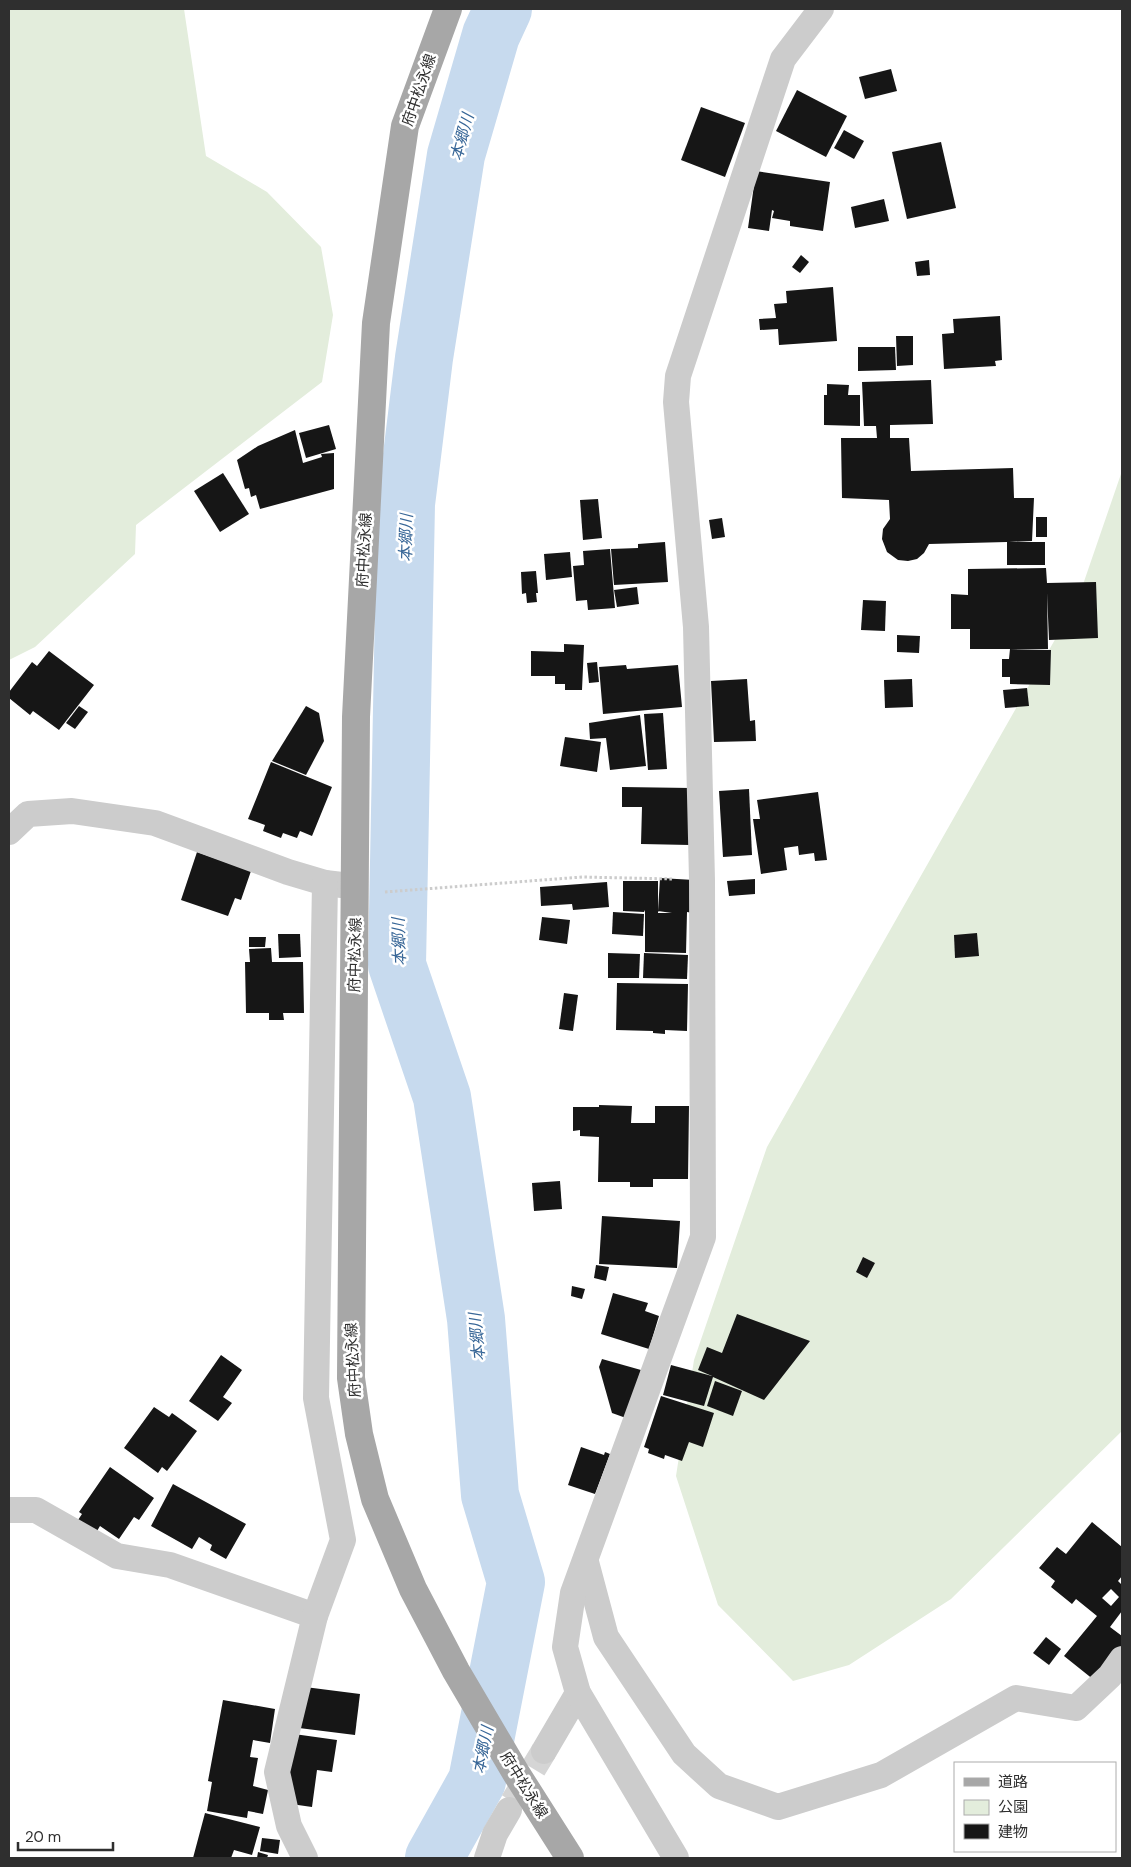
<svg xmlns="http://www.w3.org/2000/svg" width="1131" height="1867" font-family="'DM Sans','Noto Sans JP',sans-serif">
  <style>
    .green { fill: #e3eddc }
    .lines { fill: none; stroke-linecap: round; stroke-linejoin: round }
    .river { stroke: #c7daee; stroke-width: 58 }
    .building { fill: #161616; fill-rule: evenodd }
    .street-tunnel { stroke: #d5d5d5; stroke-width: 26; stroke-dasharray: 26 13; stroke-linecap: butt }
    .path { stroke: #ccc; stroke-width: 3; stroke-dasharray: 2.5 2.5; stroke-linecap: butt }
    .street { stroke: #ccc; stroke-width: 26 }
    .primary { stroke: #a7a7a7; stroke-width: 28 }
    .labels { text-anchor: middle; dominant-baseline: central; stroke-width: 5; stroke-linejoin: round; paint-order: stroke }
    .street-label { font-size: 15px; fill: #2f2f2f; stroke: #fff }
    .water-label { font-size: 16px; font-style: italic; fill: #376697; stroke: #fff }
  </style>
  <rect width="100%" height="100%" fill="#fff"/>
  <g class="green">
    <polygon points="9,9 184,9 206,156 267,192 321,247 333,315 322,382 136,525 135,554 35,647 9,660"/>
    <polygon points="1122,471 1122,1431 951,1599 849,1665 793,1681 718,1605 676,1476 694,1360 767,1147 1078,599"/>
  </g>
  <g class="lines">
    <polyline class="river" points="434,1858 477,1781 516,1582 490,1495 476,1319 442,1097 397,965 406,504 424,358 456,155 491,35 503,9"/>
  </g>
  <g class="building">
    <polygon points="891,69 897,91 865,99 859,77"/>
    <polygon points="797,90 847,116 826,157 776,131"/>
    <polygon points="701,107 745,123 725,177 681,160"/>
    <polygon points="844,130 864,141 854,159 834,148"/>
    <polygon points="941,142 956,208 907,219 892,152"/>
    <polygon points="756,171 830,182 823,231 790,226 790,221 772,218 774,211 772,210 769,231 748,228"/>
    <polygon points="884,199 889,221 855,228 851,207"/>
    <polygon points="801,255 809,262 800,273 792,267"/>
    <polygon points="929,260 930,275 917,276 915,262"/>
    <polygon points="833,287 837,341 779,345 778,329 760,330 759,319 776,318 774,304 787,303 786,291"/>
    <polygon points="1000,316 1002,360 995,361 996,366 944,369 942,334 954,333 953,319"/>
    <polygon points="896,336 913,336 913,365 897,366"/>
    <polygon points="858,347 895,347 896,370 858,371"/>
    <polygon points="931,380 933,424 890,425 890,438 909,438 911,471 1013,468 1014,498 1034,498 1032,541 1009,542 1045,542 1045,565 1007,565 1007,542 929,544 924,553 917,559 908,561 898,560 887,552 882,539 883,529 890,519 889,500 842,498 841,438 877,438 876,426 864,426 862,382"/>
    <polygon points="827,384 849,385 848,395 860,395 860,426 824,425 824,395 827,395"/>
    <polygon points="329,425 336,449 306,458 299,433"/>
    <polygon points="295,430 303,463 322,457 321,454 334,453 334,489 260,509 256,495 251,497 249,488 245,489 237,460 258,446"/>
    <polygon points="223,473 249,514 220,532 194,491"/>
    <polygon points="598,499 602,538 583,540 580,500"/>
    <rect x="1036" y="517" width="11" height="20"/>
    <polygon points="722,518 725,537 712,539 709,520"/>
    <polygon points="665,542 668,582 614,585 611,549 638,548 638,544"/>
    <polygon points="610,549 615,608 588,610 587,600 576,601 573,566 584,565 583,551"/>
    <polygon points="570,552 572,577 546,580 544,554"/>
    <polygon points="1046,568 1047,583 1096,582 1098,638 1049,640 1047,593 1048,649 970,649 970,629 951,629 951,594 968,595 968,569"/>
    <polygon points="536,571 538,593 536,593 537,602 527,603 526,593 522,594 521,572"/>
    <polygon points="637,587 639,604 617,607 614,590"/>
    <polygon points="863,600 886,601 885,631 861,630"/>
    <polygon points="897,635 920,636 919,653 897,652"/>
    <polygon points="564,644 584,645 582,690 565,690 565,684 555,684 555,676 531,676 531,651 564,652"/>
    <polygon points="1010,649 1051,650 1050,685 1010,684 1010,677 1002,677 1002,659 1009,659"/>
    <polygon points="49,651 94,685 59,730 33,711 30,715 9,698 9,692 32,662 37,666"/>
    <polygon points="597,662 599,682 589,683 587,663"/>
    <polygon points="626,665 627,669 678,665 682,707 603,714 599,667"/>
    <polygon points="747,679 750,721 755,720 756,741 714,742 711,681"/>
    <polygon points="912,679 913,707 885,708 884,680"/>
    <polygon points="1027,688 1029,706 1005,708 1003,690"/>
    <polygon points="79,706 88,712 75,729 66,723"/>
    <polygon points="306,706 319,713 324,741 306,775 272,761"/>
    <polygon points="663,713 667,769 648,770 644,714"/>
    <polygon points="640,715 646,766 610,770 606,738 590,739 589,723"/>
    <polygon points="565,737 601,742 597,772 560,766"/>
    <polygon points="271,762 332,787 312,836 300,831 297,838 283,833 281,838 263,831 265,825 248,819"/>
    <polygon points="622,787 691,788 690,845 641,844 642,807 622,807"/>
    <polygon points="749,789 752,855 723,857 719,791"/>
    <polygon points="818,792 827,860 815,861 814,853 799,855 798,846 784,848 787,870 761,874 753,819 760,819 757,800"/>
    <polygon points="197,852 251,871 241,900 235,898 228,916 181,900"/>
    <polygon points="660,878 694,880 693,913 687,912 686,953 645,952 645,910 644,912 623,911 623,881 658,881 658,913 672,913 658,911"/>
    <polygon points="755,879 755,894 729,896 727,881"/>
    <polygon points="607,882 609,907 573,910 572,904 541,906 540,887"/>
    <polygon points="613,912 644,914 643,936 612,934"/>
    <polygon points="542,917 570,920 567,944 539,940"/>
    <polygon points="977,933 979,956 955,958 954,935"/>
    <polygon points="278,934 300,934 301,957 279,958"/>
    <polygon points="249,937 266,937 265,947 249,947"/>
    <polygon points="271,948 272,962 303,962 304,1013 283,1013 284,1020 269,1020 269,1013 246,1013 245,962 250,962 249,949"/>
    <polygon points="608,953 640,954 639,978 608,978"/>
    <polygon points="644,953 688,955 687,979 643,978"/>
    <polygon points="617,983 688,984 687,1031 665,1030 665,1034 653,1033 653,1031 616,1030"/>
    <polygon points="564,993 578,995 573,1031 559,1029"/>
    <polygon points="599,1105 632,1106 631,1123 655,1123 655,1106 689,1106 688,1179 653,1179 653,1187 630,1187 630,1182 598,1182 599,1137 580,1136 580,1130 573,1131 573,1107 599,1107"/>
    <polygon points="560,1181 562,1209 534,1211 532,1183"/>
    <polygon points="602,1216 680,1221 677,1268 599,1264"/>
    <polygon points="863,1257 875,1263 867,1278 856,1272"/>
    <polygon points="596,1265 609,1267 606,1281 594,1278"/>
    <polygon points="572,1286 585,1289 582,1299 571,1296"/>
    <polygon points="613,1293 648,1303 645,1311 659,1316 649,1349 601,1334"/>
    <polygon points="737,1314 810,1341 764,1400 713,1377 704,1406 663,1395 671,1365 712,1376 698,1370 707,1347 722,1353"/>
    <polygon points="221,1355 242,1370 223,1397 232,1403 218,1421 189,1401"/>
    <polygon points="602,1359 641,1370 626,1418 612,1413 599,1367"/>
    <polygon points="715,1381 742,1391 733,1416 707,1406"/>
    <polygon points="661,1396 714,1413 703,1447 689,1442 682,1461 665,1455 664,1459 648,1453 649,1449 644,1447"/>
    <polygon points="154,1407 169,1417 172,1413 197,1431 167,1471 162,1467 158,1473 124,1448"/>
    <polygon points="581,1447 604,1455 605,1452 610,1454 595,1494 568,1485"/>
    <polygon points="110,1467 154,1498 139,1520 134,1517 119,1539 100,1526 94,1536 76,1523 82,1514 79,1512"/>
    <polygon points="173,1484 246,1524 226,1559 210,1550 212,1545 199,1537 192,1549 151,1526"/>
    <path d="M1092 1522 1122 1547V1576L1118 1581 1122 1585V1611L1110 1627 1122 1636V1676L1109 1692 1064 1656 1097 1616 1076 1599 1072 1604 1051 1587 1055 1581 1039 1568 1057 1547 1066 1554ZM1111 1589 1119 1597 1111 1606 1102 1598Z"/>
    <polygon points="1046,1637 1061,1649 1049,1665 1033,1653"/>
    <polygon points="305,1687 360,1694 355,1735 299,1728"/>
    <polygon points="223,1700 275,1709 270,1743 253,1740 250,1757 258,1758 253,1786 268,1790 263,1814 248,1811 247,1818 207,1811 212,1782 208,1781"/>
    <polygon points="294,1734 337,1740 332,1772 317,1770 312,1807 291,1804 286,1789"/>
    <polygon points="205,1813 260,1827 252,1855 234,1850 231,1858 193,1858"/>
    <polygon points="262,1838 280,1840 278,1854 260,1851"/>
    <polygon points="258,1852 268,1855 267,1858 257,1858"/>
  </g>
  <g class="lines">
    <polyline class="street-tunnel" points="513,1802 544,1751"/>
    <polyline class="path" points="385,892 582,877 674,879"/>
    <g class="street">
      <polyline points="9,832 28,814 72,811 155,823 288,872 325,883 342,885"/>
      <polyline points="9,1510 36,1510 117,1556 170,1565 315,1616"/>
      <polyline points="586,1562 606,1637 684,1754 719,1786 778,1807 881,1775 1016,1698 1076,1708 1110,1676 1122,1659"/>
      <polyline points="544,1751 578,1693"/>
      <polyline points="305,1858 289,1826 277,1772 315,1616 343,1540 316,1398 325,883"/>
      <polyline points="487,1858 495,1834 509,1810"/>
      <polyline points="676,1858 578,1693 565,1647 573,1593 703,1237 702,880 696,627 676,402 678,376 783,59 821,9"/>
    </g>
    <polyline class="primary" points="448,9 405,126 376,323 356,717 351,1378 359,1434 375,1499 413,1589 456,1671 516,1773 570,1858"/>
  </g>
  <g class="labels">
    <g class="street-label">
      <text transform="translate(419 90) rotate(-71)">府中松永線</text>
      <text transform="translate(364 550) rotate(-87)">府中松永線</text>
      <text transform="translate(355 955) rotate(-89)">府中松永線</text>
      <text transform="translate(353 1360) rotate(-93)">府中松永線</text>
      <text transform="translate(524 1785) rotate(58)">府中松永線</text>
    </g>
    <g class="water-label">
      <text transform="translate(462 137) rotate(-75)">本郷川</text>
      <text transform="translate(406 538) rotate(-89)">本郷川</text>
      <text transform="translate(399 942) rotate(-92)">本郷川</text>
      <text transform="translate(477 1337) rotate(-95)">本郷川</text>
      <text transform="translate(483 1750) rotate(-79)">本郷川</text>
    </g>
  </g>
  <rect width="1131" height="1867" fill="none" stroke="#2f2f2f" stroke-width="20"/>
  <rect x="954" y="1762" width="162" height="90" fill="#ffffff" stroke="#acacac"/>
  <rect x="964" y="1778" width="25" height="8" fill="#a7a7a7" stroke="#acacac"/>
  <text x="998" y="1787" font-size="15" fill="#2f2f2f">道路</text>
  <rect x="964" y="1800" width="25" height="15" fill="#e3eddc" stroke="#acacac"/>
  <text x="998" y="1812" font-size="15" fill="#2f2f2f">公園</text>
  <rect x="964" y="1824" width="25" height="15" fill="#161616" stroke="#acacac"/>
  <text x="998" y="1837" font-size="15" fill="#2f2f2f">建物</text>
  <path d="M18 1842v8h95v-8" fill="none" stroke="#2f2f2f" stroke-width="2.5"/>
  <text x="25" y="1842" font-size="15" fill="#2f2f2f" stroke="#ffffff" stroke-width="4" paint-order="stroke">20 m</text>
</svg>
